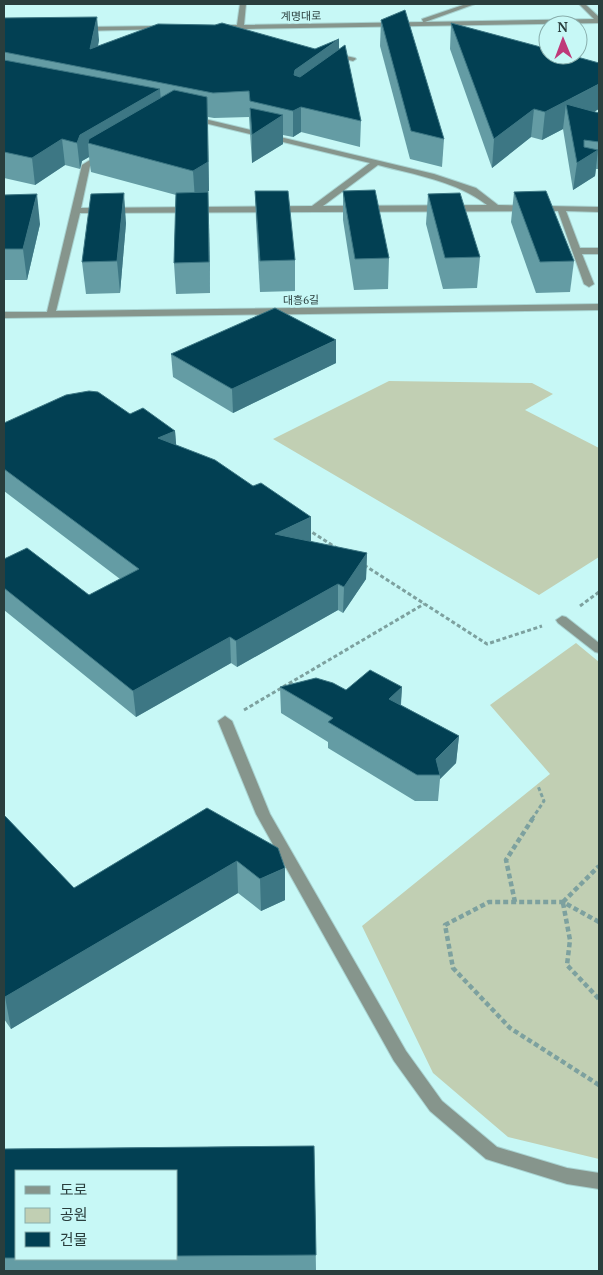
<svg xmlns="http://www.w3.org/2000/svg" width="603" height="1275" font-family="'PT Serif','Noto Sans KR',serif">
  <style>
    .green { fill: #c1cfb3 }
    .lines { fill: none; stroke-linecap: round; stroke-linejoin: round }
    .minor-casing { stroke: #a8d3d1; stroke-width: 2 }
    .path-far1 { stroke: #7da19f; stroke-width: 3; stroke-dasharray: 4 2.5; stroke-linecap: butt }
    .path { stroke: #7da19f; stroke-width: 4.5; stroke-dasharray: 5 3; stroke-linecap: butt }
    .minor { fill: #86958c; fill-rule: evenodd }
    .wall { fill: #649ca4; fill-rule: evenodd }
    .shaded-wall { fill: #3d7784 }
    .building { fill: #024053; stroke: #3d7784 }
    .labels { text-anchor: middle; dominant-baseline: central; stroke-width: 5; stroke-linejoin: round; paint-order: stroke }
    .far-street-label { font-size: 11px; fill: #2a3e3d; stroke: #c7f8f6 }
  </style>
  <rect width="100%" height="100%" fill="#c7f8f6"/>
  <g class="green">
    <polygon points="389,381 532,383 553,394 525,410 599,448 599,557 539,595 273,439"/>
    <polygon points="576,643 599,662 599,1159 508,1137 433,1073 362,926 550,774 490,705"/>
  </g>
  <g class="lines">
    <g class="minor-casing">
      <g id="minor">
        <polygon points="240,4 246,4 244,25 423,22 422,19 466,4 475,4 425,22 594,19 579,4 585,4 599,17 599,23 245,29 247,32 244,34 238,29 217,28 217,26 219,25 237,25"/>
        <polygon points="162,26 164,27 164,29 82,31 79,29 82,27"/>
        <polygon points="333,53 355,58 356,59 353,61 331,56 331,54"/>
        <path d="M188 115 434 174 476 188 498 205 599 207V212L566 211 580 248H599V254H582L594 284 589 287 584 284 558 211 80 213 56 311 599 304V310L4 318V312H47L82 165 101 153 108 155 90 166 81 208 312 206 370 163 188 119ZM378 165C415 175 456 181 487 205L323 206Z"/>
        <polygon points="562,616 566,617 599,643 599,653 595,652 558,623 556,620"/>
        <polygon points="225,716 232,721 270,814 406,1051 442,1101 497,1147 567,1168 599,1173 599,1189 567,1184 486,1159 430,1111 394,1061 256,814 218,721"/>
      </g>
    </g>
    <g class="path-far1">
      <polyline points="307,529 338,549"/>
      <polyline points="364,565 487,644 542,626"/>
      <polyline points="580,606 599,592"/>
      <polyline points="244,710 424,604"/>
      <polyline points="532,819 544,801 538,786"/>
    </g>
    <g class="path">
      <polyline points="515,902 506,860 533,818"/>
      <polyline points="563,902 599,866"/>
      <polyline points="563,903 570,940 567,965 599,999"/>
      <polyline points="599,922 563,902 489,902 445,925 453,968 510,1028 599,1085"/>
    </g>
    <use href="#minor" class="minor"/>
  </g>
  <g class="wall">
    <polygon points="4,18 99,40 98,46 339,50 361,121 360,147 301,132 293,137 283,135 283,144 252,163 249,117 214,118 208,117 209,191 206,192 209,222 210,293 176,294 174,263 176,195 91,172 89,157 82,161 80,169 65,165 35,185 4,178"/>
    <polygon points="381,20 444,139 442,167 410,159 380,46"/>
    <polygon points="451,23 595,112 599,113 599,169 596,169 595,176 573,190 563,129 542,140 531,137 492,168 450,49"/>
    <polygon points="255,191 295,260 295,291 260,292 256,221"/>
    <polygon points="343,191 389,258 388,289 354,290 343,220"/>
    <polygon points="514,192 574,261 570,292 536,293 511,222"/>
    <polygon points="428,194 480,257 477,288 443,289 426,224"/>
    <polygon points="4,195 40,224 27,280 4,280"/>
    <polygon points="126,223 120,293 86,294 82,262"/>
    <polygon points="171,354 336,363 233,413 173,377"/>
    <polygon points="130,414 175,431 176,445 311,542 367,553 366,579 343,613 338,610 237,667 231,663 136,717 4,610 4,559 89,595 120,579 4,491 4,423"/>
    <polygon points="280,687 346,690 402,687 401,705 459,736 456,763 440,779 438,801 415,801 328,748 328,742 281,713"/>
    <polygon points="207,808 285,900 261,911 238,893 11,1029 4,1019 4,815 74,888"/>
    <path d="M314 1146 316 1271H4V1149ZM16 1171H176V1259H16Z"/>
  </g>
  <g class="shaded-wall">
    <polygon points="97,17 99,40 93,70 90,49"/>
    <polygon points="339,39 339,63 295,94 294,75 295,70"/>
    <polygon points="599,84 599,109 570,126 566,104 563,129 542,140 545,112"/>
    <polygon points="160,89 162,114 88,143 89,157 82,161 80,169 77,143 80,135"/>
    <polygon points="207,97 209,191 195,200 193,171"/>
    <polygon points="301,107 301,132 293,137 293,111"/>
    <polygon points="534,109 531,137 492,168 494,139"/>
    <polygon points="283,115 283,144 252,163 252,135"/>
    <polygon points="62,139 65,165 35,185 32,158"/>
    <polygon points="598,150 595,176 573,190 577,163"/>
    <polygon points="208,192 209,222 210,293 209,262"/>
    <polygon points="124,193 126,223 120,293 117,261"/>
    <polygon points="37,194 40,224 27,280 23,249"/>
    <polygon points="336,340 336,363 233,413 232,389"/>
    <polygon points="175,431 177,455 158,438"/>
    <polygon points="311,517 311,542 275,534"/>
    <polygon points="367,553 366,579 343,613 344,587"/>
    <polygon points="338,584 338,610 237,667 236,641"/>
    <polygon points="230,637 231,663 136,717 133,691"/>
    <polygon points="402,687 400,713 389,699"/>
    <polygon points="459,736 456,763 440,779 440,775 436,759"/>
    <polygon points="237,861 238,893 11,1029 5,997"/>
    <polygon points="285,868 285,900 261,911 260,879"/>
  </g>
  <g class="building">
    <polygon points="405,10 444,139 411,131 381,20"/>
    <polygon points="97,17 90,49 158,24 215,25 222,23 315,49 339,39 295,70 294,75 300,77 345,45 361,121 301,107 293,111 250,101 249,91 213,93 4,52 4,18"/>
    <polygon points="451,23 548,49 548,55 570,55 599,63 599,84 545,112 534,109 494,139"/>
    <polygon points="4,60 160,89 80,135 77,143 62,139 32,158 4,152 4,79 5,78 4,78"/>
    <polygon points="174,90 207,97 208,162 193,171 88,143 89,139"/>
    <polygon points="566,104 599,113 599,142 584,140 584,147 598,150 577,163"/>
    <polygon points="250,108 283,115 252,135"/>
    <polygon points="375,190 389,258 355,259 343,191"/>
    <polygon points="255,191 288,191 295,260 260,261"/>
    <polygon points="546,191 574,261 540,262 514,192"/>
    <polygon points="208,192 209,262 174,263 176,193"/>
    <polygon points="124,193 117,261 82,262 91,194"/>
    <polygon points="460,193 480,257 445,258 428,194"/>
    <polygon points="37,194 23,249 4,249 4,195"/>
    <polygon points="275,308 336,340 232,389 171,354"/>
    <polygon points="89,391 98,392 130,414 143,408 175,431 158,438 215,460 253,486 261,483 311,517 275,534 367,553 344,587 338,584 236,641 230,637 133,691 4,588 4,559 27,548 89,595 139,569 4,469 4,423 66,395"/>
    <polygon points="370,670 402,687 389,699 459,736 436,759 440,775 417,775 328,722 333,718 280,687 316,678 333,683 346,690"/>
    <polygon points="207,808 278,848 285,868 260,879 237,861 5,997 4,996 4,815 74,888"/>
    <polygon points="314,1146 316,1255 176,1256 176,1171 16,1171 16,1258 4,1258 4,1149"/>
  </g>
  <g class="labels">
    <g class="far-street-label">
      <text transform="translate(301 16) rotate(-1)">계명대로</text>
      <text transform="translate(301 300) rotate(-1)">대흥6길</text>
    </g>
  </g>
  <rect width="603" height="1275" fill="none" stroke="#2a3e3d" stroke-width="10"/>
  <rect x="15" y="1170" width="162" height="90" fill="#c7f8f6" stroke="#88aeac"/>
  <rect x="25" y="1186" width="25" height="8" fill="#86958c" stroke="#88aeac"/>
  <text x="60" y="1195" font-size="15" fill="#2a3e3d">도로</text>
  <rect x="25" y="1208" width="25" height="15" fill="#c1cfb3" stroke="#88aeac"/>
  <text x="60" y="1220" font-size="15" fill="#2a3e3d">공원</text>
  <rect x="25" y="1232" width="25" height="15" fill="#024053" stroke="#88aeac"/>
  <text x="60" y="1245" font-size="15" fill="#2a3e3d">건물</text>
  <g transform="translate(563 40) rotate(359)"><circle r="24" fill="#c7f8f6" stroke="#88aeac"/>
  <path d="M0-4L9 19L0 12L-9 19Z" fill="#bf3979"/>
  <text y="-8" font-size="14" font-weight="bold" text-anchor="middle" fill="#2a3e3d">N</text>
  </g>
</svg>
